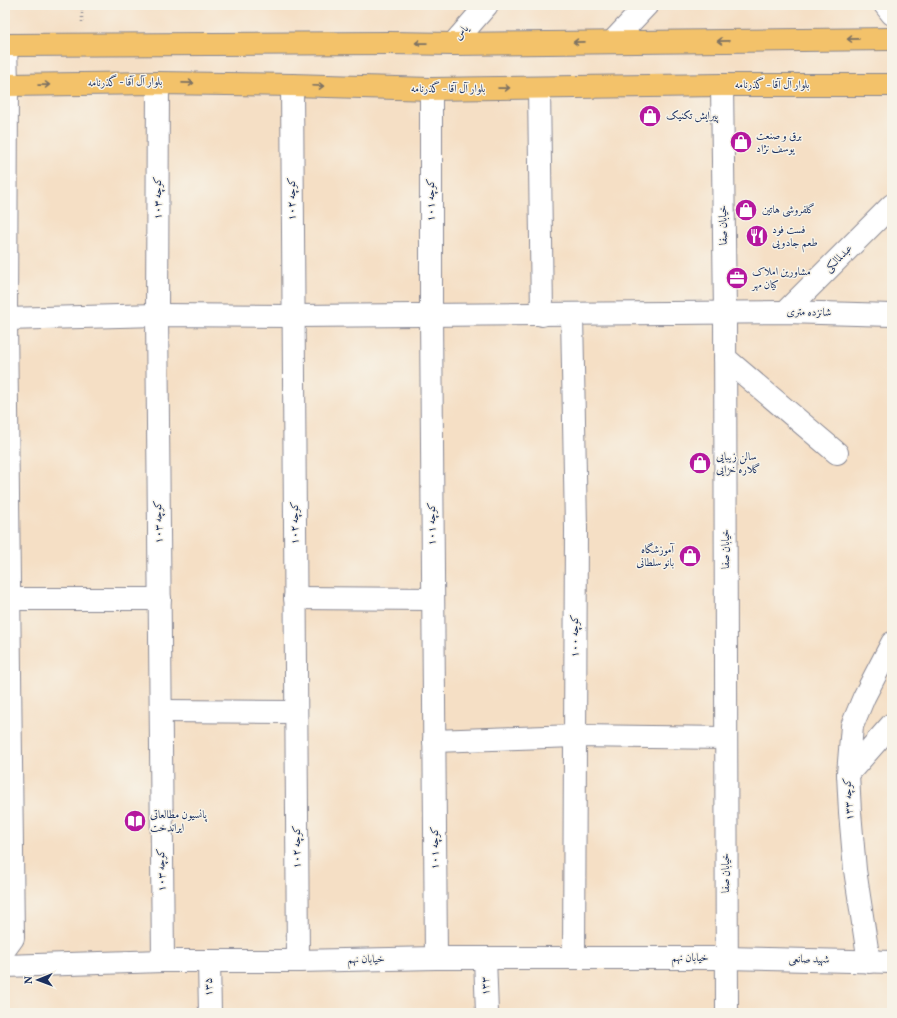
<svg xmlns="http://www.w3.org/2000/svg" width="897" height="1018" font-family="Vollkorn,Amiri,serif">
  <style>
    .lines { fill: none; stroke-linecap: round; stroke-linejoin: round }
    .minor-casing { stroke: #888792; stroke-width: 24 }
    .major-casing { stroke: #888792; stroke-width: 24 }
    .path { stroke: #888792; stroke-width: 2.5; stroke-dasharray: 1 3; stroke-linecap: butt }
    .minor { stroke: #fff; stroke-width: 22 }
    .major { stroke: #f3c26a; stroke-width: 22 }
    .oneway { stroke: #7c7163 }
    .labels { text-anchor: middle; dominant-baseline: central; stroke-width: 3; stroke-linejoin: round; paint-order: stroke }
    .street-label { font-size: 11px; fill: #1b2f5e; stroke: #f7f3e8 }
    .poi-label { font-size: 11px; fill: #1b2f5e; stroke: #f7f3e8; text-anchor: start }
  </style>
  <rect width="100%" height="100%" fill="#f7f3e8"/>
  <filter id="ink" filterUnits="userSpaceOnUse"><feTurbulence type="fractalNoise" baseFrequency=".025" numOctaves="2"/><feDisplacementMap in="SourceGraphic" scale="8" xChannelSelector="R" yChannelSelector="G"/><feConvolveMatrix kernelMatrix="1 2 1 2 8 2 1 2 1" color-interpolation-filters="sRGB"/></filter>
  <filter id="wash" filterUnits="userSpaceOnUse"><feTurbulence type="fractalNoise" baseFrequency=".012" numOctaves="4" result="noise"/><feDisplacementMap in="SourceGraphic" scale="16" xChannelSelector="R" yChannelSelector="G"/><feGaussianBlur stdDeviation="0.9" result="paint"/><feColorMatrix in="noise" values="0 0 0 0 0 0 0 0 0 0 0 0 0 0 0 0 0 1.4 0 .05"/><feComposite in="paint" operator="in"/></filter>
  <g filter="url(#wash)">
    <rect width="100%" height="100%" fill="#f5dfc5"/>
  </g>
  <g filter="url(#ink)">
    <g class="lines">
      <g class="minor-casing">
        <g id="minor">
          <polyline points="885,5 892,14"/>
          <polyline points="612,42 647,5"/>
          <polyline points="453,44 487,5"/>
          <polyline points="158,83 157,315 163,961"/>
          <polyline points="292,85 298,961"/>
          <polyline points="722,85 725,313 727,1013"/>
          <polyline points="539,88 542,315"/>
          <polyline points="431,89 431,315 436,958"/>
          <polyline points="785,312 892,205"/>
          <polyline points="572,314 576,528 574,958"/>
          <polyline points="6,319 157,315 293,316 785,312 892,315"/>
          <polyline points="725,358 837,453"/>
          <polyline points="295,598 433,599"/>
          <polyline points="10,599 160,599"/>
          <polyline points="161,711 296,712"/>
          <polyline points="434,741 575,736 726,738"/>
          <polyline points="848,774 892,724"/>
          <polyline points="5,949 13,938 6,319 7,85 6,45"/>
          <polyline points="485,958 487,1013"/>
          <polyline points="209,961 210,1013"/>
          <polyline points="869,962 855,870 850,812 848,774 852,726 864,697 892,643"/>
          <polyline points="5,966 163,961 298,961 436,958 726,958 892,962"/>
        </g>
      </g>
      <g class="major-casing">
        <g id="major">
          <polyline points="5,45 390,43 453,44 892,39"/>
          <polyline points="5,85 158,83 292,85 431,89 722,85 892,85"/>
        </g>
      </g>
      <polyline class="path" points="82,5 82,24"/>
      <use href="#minor" class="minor"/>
      <use href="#major" class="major"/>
    </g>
    <defs><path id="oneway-shaft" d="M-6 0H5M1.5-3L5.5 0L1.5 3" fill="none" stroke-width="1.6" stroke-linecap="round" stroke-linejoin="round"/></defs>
    <g class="oneway">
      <use href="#oneway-shaft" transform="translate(853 39) rotate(179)"/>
      <use href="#oneway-shaft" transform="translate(723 41) rotate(179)"/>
      <use href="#oneway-shaft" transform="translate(579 42) rotate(179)"/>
      <use href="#oneway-shaft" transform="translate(421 43) rotate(-179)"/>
      <use href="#oneway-shaft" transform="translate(188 83) rotate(1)"/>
      <use href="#oneway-shaft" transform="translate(44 85) rotate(-1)"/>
      <use href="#oneway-shaft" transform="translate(318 86) rotate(2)"/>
      <use href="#oneway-shaft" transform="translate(504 88) rotate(-1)"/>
    </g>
  </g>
  <defs>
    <g id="shop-disc" transform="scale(1.15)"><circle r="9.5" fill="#b5179e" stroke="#f7f3e8"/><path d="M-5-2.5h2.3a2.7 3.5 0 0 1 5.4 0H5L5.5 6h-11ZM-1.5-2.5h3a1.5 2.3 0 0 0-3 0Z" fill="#fff"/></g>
    <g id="restaurant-disc" transform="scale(1.15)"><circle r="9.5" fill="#b5179e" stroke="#f7f3e8"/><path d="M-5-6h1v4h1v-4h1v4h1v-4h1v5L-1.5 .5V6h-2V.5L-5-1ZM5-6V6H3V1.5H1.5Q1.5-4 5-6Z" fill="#fff"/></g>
    <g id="office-disc" transform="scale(1.15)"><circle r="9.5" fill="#b5179e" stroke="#f7f3e8"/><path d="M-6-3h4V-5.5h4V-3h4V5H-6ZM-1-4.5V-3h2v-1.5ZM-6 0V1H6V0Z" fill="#fff"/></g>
    <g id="library-disc" transform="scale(1.15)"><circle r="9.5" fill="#b5179e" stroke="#f7f3e8"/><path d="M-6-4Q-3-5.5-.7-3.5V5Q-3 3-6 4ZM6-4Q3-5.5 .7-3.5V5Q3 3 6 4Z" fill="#fff"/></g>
  </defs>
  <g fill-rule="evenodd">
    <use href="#shop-disc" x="650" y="116"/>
    <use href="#shop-disc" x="741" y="142"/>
    <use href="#shop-disc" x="746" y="210"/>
    <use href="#restaurant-disc" x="757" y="236"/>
    <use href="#office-disc" x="737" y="278"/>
    <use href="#shop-disc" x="700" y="463"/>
    <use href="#shop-disc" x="690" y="556"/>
    <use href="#library-disc" x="135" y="821"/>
  </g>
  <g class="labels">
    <g class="street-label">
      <text transform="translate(462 33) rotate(-49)">یاس</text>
      <text transform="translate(125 83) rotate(-1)">بلوار آل آقا - گذرنامه</text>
      <text x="772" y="85">بلوار آل آقا - گذرنامه</text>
      <text x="448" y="89">بلوار آل آقا - گذرنامه</text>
      <text transform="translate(158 198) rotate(-90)">کوچه ۱۰۳</text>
      <text transform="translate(292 199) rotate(-90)">کوچه ۱۰۲</text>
      <text transform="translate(431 200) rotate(-90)">کوچه ۱۰۱</text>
      <text transform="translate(724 225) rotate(-91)">خیابان صفا</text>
      <text transform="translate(839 259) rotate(-45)">عبدلمالکی</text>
      <text transform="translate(809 313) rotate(1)">شانزده متری</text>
      <text transform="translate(159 522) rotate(-91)">کوچه ۱۰۳</text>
      <text transform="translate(295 523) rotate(-90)">کوچه ۱۰۲</text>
      <text transform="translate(432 524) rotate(-90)">کوچه ۱۰۱</text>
      <text transform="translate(726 549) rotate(-90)">خیابان صفا</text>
      <text transform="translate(575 636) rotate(-90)">کوچه ۱۰۰</text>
      <text transform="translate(849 799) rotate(-93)">کوچه ۱۳۳</text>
      <text transform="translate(297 847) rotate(-90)">کوچه ۱۰۲</text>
      <text transform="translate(435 848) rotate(-90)">کوچه ۱۰۱</text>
      <text transform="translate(162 870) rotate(-91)">کوچه ۱۰۳</text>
      <text transform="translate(726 873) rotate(-90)">خیابان صفا</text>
      <text x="690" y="958">خیابان نهم</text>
      <text transform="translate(366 960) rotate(-1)">خیابان نهم</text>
      <text transform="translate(809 960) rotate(1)">شهید صانعی</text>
      <text transform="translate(486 986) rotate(-92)">۱۳۳</text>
      <text transform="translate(209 987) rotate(-91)">۱۳۵</text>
    </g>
    <g class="poi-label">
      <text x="666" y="116">پیرایش تکنیک</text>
      <text x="756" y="136">برق و صنعت<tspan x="756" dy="13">یوسف نژاد</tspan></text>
      <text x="762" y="210">گلفروشی هاتین</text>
      <text x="772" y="230">فست فود<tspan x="772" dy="13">طعم جادویی</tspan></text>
      <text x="752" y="272">مشاورین املاک<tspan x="752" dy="13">کیان مهر</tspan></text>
      <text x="716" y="457">سالن زیبایی<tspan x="716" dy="13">گلاره خزایی</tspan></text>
      <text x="674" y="550" text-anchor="end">آموزشگاه<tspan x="674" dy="13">بانو سلطانی</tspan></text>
      <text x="150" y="815">پانسیون مطالعاتی<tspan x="150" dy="13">ایراندخت</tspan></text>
    </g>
  </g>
  <rect width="897" height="1018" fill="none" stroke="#f7f3e8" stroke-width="20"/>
  <g transform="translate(38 980) rotate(269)" stroke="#f7f3e8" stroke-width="3" paint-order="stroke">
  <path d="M0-3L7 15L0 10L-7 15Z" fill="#1b2f5e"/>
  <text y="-6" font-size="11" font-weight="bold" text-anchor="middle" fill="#1b2f5e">N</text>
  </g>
</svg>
